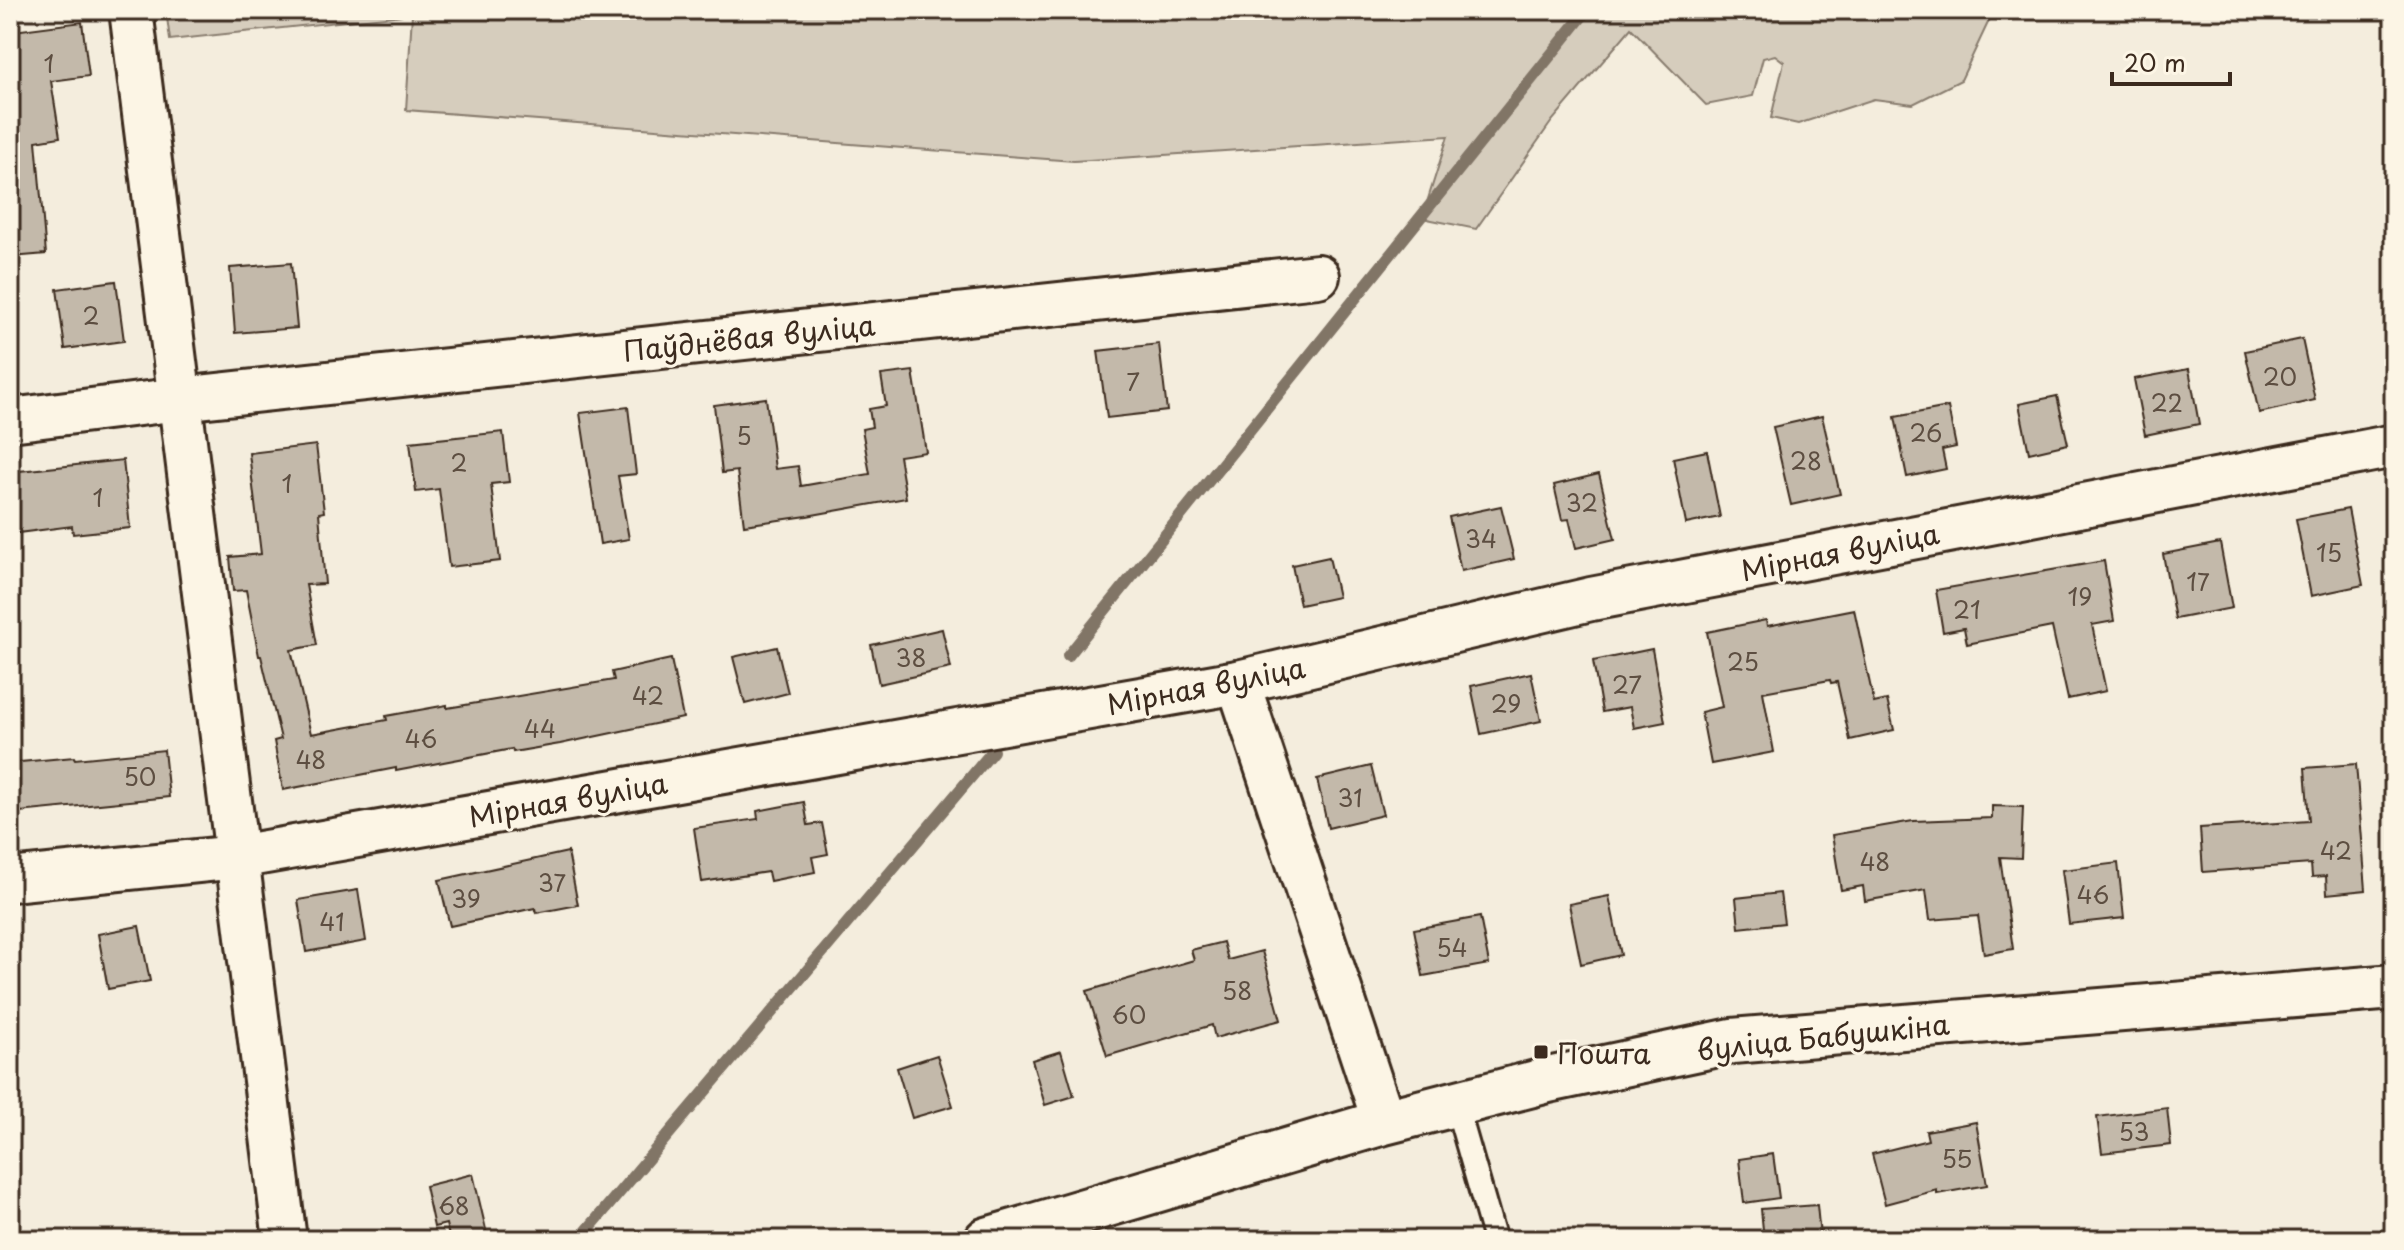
<svg xmlns="http://www.w3.org/2000/svg" width="2404" height="1250" font-family="'Playpen Sans',sans-serif">
  <style>
    .green { fill: #d6cdbd; stroke: #887c6e; stroke-width: 2 }
    .lines { fill: none; stroke-linecap: round; stroke-linejoin: round }
    .stream { stroke: #817466; stroke-width: 12 }
    .building { fill: #c3b9aa; stroke: #3b2a1e; stroke-width: 2 }
    .service-casing { stroke: #3b2a1e; stroke-width: 28 }
    .minor-casing { stroke: #3b2a1e; stroke-width: 48 }
    .tertiary-casing { stroke: #3b2a1e; stroke-width: 50 }
    .service { stroke: #fcf5e5; stroke-width: 22 }
    .minor { stroke: #fcf5e5; stroke-width: 42 }
    .tertiary { stroke: #fcf5e5; stroke-width: 44 }
    .poi-dot { fill: #3b2a1e; stroke: #fcf5e5; stroke-width: 3 }
    .labels { text-anchor: middle; dominant-baseline: central; stroke-width: 6; stroke-linejoin: round; paint-order: stroke }
    .number-label { font-size: 24px; fill: #5d4e41 }
    .street-label { font-size: 28px; fill: #3b2a1e; stroke: #fcf5e5 }
    .poi-label { font-size: 28px; fill: #3b2a1e; stroke: #fcf5e5; text-anchor: start }
  </style>
  <rect width="100%" height="100%" fill="#f4eddd"/>
  <filter id="ink" filterUnits="userSpaceOnUse"><feTurbulence type="fractalNoise" baseFrequency=".0125" numOctaves="2"/><feDisplacementMap in="SourceGraphic" scale="16" xChannelSelector="R" yChannelSelector="G"/><feConvolveMatrix kernelMatrix="1 2 1 2 8 2 1 2 1" color-interpolation-filters="sRGB"/></filter>
  <g filter="url(#ink)">
    <polygon class="green" points="166,10 1994,10 1961,80 1913,104 1874,99 1798,124 1771,118 1784,62 1775,55 1763,58 1753,96 1706,105 1631,28 1552,121 1476,229 1422,218 1448,136 1074,161 406,110 412,14 170,40"/>
    <g class="lines">
      <g class="stream">
        <polyline points="1068,656 1587,10"/>
        <polyline points="579,1240 993,751"/>
      </g>
    </g>
    <g class="building">
      <polygon points="82,22 89,76 51,81 60,137 36,141 46,254 12,257 10,234 10,109 14,109 10,83 10,52 16,51 13,31"/>
      <polygon points="291,263 297,328 235,333 230,268"/>
      <polygon points="116,281 124,341 65,349 57,289"/>
      <polygon points="2302,339 2315,400 2259,413 2245,351"/>
      <polygon points="1159,344 1167,411 1107,418 1098,351"/>
      <polygon points="2189,369 2199,424 2145,435 2134,379"/>
      <polygon points="913,371 926,452 899,456 906,498 807,516 744,525 737,471 722,473 714,405 766,398 775,469 798,466 801,486 870,474 862,429 872,427 869,409 886,406 881,375"/>
      <polygon points="2057,396 2068,444 2029,453 2019,404"/>
      <polygon points="628,407 636,474 618,476 629,539 600,544 580,413"/>
      <polygon points="1948,407 1956,447 1942,450 1946,469 1907,477 1895,417"/>
      <polygon points="1822,416 1840,494 1791,505 1773,427"/>
      <polygon points="503,432 509,482 491,484 500,561 449,567 439,489 416,492 410,442"/>
      <polygon points="316,445 324,512 319,513 325,584 306,585 317,645 291,650 311,734 387,720 386,716 447,705 447,708 614,680 612,672 671,659 683,718 560,744 513,752 512,749 396,771 396,768 283,790 274,741 281,739 261,656 259,656 246,590 233,591 230,557 261,554 249,453"/>
      <polygon points="1707,451 1720,517 1686,524 1673,458"/>
      <polygon points="123,460 130,528 73,534 72,526 10,534 10,472"/>
      <polygon points="1599,474 1615,539 1576,548 1569,519 1562,520 1554,485"/>
      <polygon points="1501,506 1514,559 1461,571 1449,517"/>
      <polygon points="2348,509 2363,585 2311,596 2296,519"/>
      <polygon points="2220,543 2232,608 2175,619 2163,554"/>
      <polygon points="1329,557 1338,597 1300,605 1292,565"/>
      <polygon points="2104,561 2114,621 2092,625 2106,691 2068,699 2052,627 1967,644 1964,628 1943,632 1936,590"/>
      <polygon points="1854,609 1874,703 1887,700 1894,730 1850,740 1837,682 1831,683 1830,680 1763,692 1774,752 1711,764 1701,712 1722,707 1707,632 1766,620 1767,626"/>
      <polygon points="942,629 951,668 879,684 871,645"/>
      <polygon points="777,647 788,693 745,704 733,657"/>
      <polygon points="1652,649 1665,722 1634,728 1630,707 1602,712 1593,661"/>
      <polygon points="1531,673 1541,721 1481,734 1471,686"/>
      <polygon points="164,750 169,797 10,813 10,763 74,757 75,759"/>
      <polygon points="2356,764 2366,890 2327,894 2326,876 2312,877 2311,864 2203,872 2200,828 2309,821 2305,768"/>
      <polygon points="1371,766 1383,815 1328,828 1317,779"/>
      <polygon points="804,802 808,825 822,823 828,854 812,857 815,872 770,881 768,872 702,882 694,828 758,819 757,811"/>
      <polygon points="1992,806 2023,807 2021,858 2000,857 2013,949 1984,954 1978,916 1930,920 1926,890 1865,901 1863,886 1841,890 1832,835 1913,821 1992,818"/>
      <polygon points="568,852 578,905 536,913 535,908 450,926 439,880"/>
      <polygon points="2118,863 2124,918 2069,924 2062,870"/>
      <polygon points="358,890 366,941 306,952 298,900"/>
      <polygon points="1780,893 1784,923 1739,928 1736,898"/>
      <polygon points="1609,896 1621,955 1581,964 1569,904"/>
      <polygon points="1480,917 1489,964 1423,976 1414,929"/>
      <polygon points="139,926 150,981 108,989 98,934"/>
      <polygon points="1223,942 1228,960 1262,951 1281,1020 1215,1038 1212,1025 1107,1056 1087,991 1194,960 1191,950"/>
      <polygon points="1061,1051 1074,1096 1045,1105 1032,1060"/>
      <polygon points="937,1055 953,1106 912,1118 897,1068"/>
      <polygon points="2167,1108 2171,1145 2102,1153 2097,1117"/>
      <polygon points="1976,1122 1987,1185 1937,1194 1937,1190 1885,1204 1872,1154 1928,1140 1926,1131"/>
      <polygon points="1773,1154 1779,1198 1744,1203 1739,1159"/>
      <polygon points="473,1174 487,1234 461,1240 450,1240 446,1224 434,1227 425,1186"/>
      <polygon points="1817,1205 1820,1236 1764,1240 1761,1209"/>
    </g>
    <g class="lines">
      <g class="service-casing">
        <polyline id="service" points="1456,1104 1495,1240"/>
      </g>
      <g class="minor-casing">
        <g id="minor">
          <polyline points="131,10 285,1240"/>
          <polyline points="10,420 180,399 1318,276"/>
          <polyline points="1238,682 1384,1122"/>
          <polyline points="10,880 237,857 1238,682 1591,599 2394,446"/>
        </g>
      </g>
      <g class="tertiary-casing">
        <polyline id="tertiary" points="987,1240 1384,1122 1548,1080 1732,1041 2394,987"/>
      </g>
      <use href="#service" class="service"/>
      <use href="#minor" class="minor"/>
      <use href="#tertiary" class="tertiary"/>
    </g>
  </g>
  <rect class="poi-dot" x="1533" y="1044" width="16" height="16" rx="4"/>
  <g class="labels">
    <g class="number-label">
      <text x="49" y="63">1</text>
      <text x="91" y="315">2</text>
      <text x="2280" y="376">20</text>
      <text x="1133" y="381">7</text>
      <text x="2167" y="402">22</text>
      <text x="1926" y="432">26</text>
      <text x="744" y="435">5</text>
      <text x="1806" y="460">28</text>
      <text x="459" y="462">2</text>
      <text x="287" y="483">1</text>
      <text x="98" y="497">1</text>
      <text x="1582" y="502">32</text>
      <text x="1481" y="538">34</text>
      <text x="2329" y="552">15</text>
      <text x="2198" y="581">17</text>
      <text x="2080" y="596">19</text>
      <text x="1967" y="609">21</text>
      <text x="911" y="657">38</text>
      <text x="1743" y="661">25</text>
      <text x="1627" y="684">27</text>
      <text x="648" y="695">42</text>
      <text x="1506" y="703">29</text>
      <text x="540" y="728">44</text>
      <text x="421" y="738">46</text>
      <text x="311" y="759">48</text>
      <text x="140" y="776">50</text>
      <text x="1350" y="797">31</text>
      <text x="2336" y="850">42</text>
      <text x="1875" y="861">48</text>
      <text x="552" y="882">37</text>
      <text x="2093" y="894">46</text>
      <text x="466" y="898">39</text>
      <text x="332" y="921">41</text>
      <text x="1452" y="947">54</text>
      <text x="1237" y="990">58</text>
      <text x="1129" y="1014">60</text>
      <text x="2134" y="1131">53</text>
      <text x="1957" y="1158">55</text>
      <text x="454" y="1205">68</text>
    </g>
    <g class="street-label">
      <text transform="translate(749 337) rotate(-6)">Паўднёвая вуліца</text>
      <text transform="translate(1840 551) rotate(-11)">Мірная вуліца</text>
      <text transform="translate(1206 685) rotate(-11)">Мірная вуліца</text>
      <text transform="translate(568 799) rotate(-10)">Мірная вуліца</text>
      <text transform="translate(1823 1036) rotate(-6)">вуліца Бабушкіна</text>
    </g>
    <g class="poi-label">
      <text x="1557" y="1052">Пошта</text>
    </g>
  </g>
  <rect width="2404" height="1250" fill="none" stroke="#fcf5e5" stroke-width="40"/>
  <rect x="20" y="20" width="2364" height="1210" fill="none" stroke="#3b2a1e" stroke-width="3" filter="url(#ink)"/>
  <path d="M2112 72v12h118v-12" fill="none" stroke="#3b2a1e" stroke-width="4"/>
  <text x="2124" y="72" font-size="24" fill="#3b2a1e" stroke="#fcf5e5" stroke-width="6" paint-order="stroke">20 m</text>
</svg>
